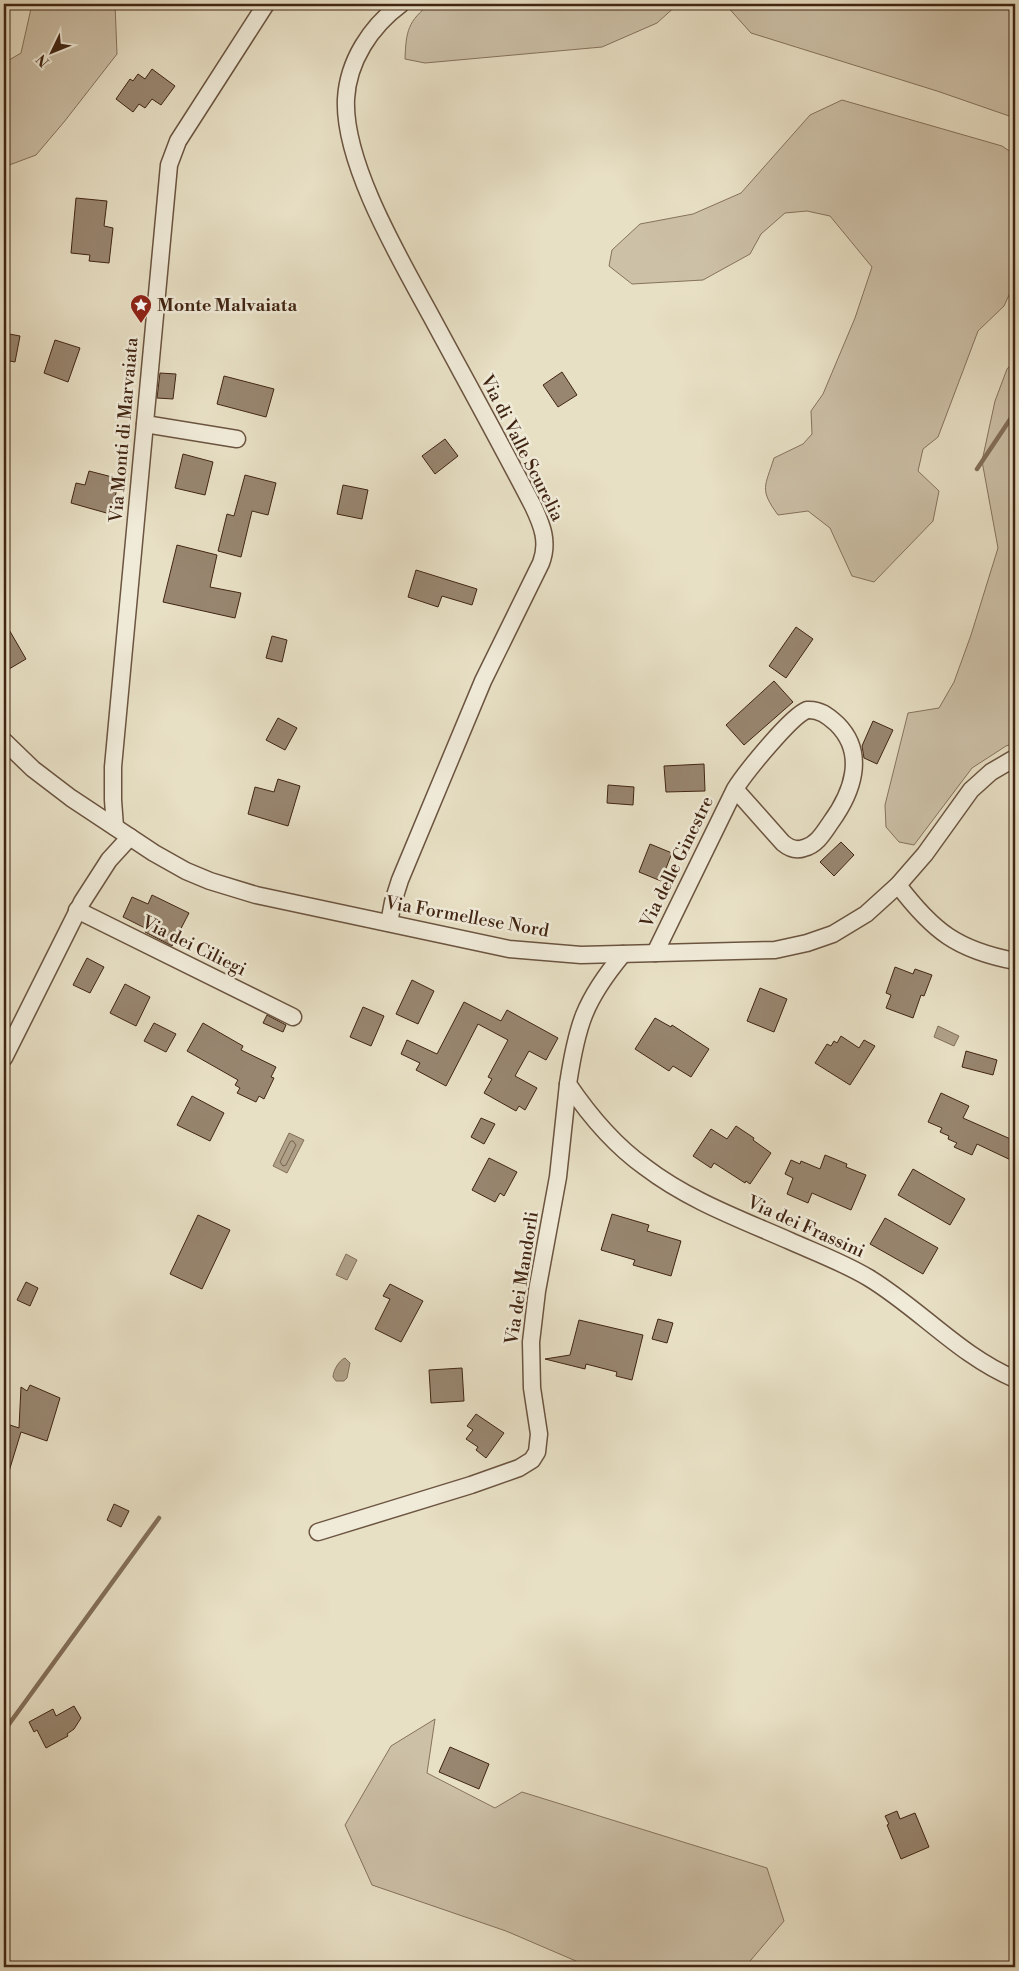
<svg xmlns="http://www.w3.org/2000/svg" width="1019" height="1971" font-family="'Libre Bodoni',serif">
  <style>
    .green { fill: #ccc0a7; stroke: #86725d }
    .water { fill: #afa088; stroke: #836f59 }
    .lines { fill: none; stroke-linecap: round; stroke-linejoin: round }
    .shore { stroke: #78624e; stroke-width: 1 }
    .stream { stroke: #836f59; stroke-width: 4.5 }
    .building { fill: #988670; stroke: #412513 }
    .minor-casing { stroke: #6b5440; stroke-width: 19 }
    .minor { stroke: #f0ebd9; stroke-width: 16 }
    .labels { text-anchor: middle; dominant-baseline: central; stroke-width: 5; stroke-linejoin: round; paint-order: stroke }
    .poi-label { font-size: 18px; font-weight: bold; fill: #412513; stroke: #f0ebd9; text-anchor: start }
    .street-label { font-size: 18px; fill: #412513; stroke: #f0ebd9 }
  </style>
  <rect width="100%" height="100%" fill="#e8e0c5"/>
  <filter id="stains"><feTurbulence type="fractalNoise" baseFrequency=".004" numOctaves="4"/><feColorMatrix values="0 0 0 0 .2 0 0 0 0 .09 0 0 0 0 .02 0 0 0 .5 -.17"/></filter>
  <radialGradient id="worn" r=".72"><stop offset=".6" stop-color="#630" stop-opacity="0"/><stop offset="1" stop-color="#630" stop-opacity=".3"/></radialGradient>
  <g class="green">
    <polygon points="32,4 115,4 117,54 64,122 36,155 4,167 4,63 21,53"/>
    <path d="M430 4H678L657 23 602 47 425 63 405 59C406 31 408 21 430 4Z"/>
    <polygon points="725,4 1015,4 1015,118 937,91 751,33"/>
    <path d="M842 100 1002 146 1015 155V282L1004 306 978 331 938 437 923 449 918 471 939 491 933 521 874 582 852 576 830 528 808 511 778 515C759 489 765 487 774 458L803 444 812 434 811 411 823 394 855 318 872 267 830 216 807 211 785 213 761 234 750 254 703 280 632 284 609 266 612 250 640 224 693 214 741 193 810 115Z"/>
    <polygon points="1015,360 1015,743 1006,746 972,768 914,845 899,842 886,827 885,805 908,713 939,708 954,682 971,635 998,548 982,461 995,401 1007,369"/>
    <polygon points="435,1719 427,1773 495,1808 522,1792 767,1868 784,1921 745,1967 590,1967 506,1931 372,1885 345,1825 391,1746"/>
  </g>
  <g class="water">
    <polygon points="938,1026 959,1036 954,1046 934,1037"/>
    <polygon points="289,1133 304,1140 287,1173 273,1166"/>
    <polygon points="346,1254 357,1260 347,1280 336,1275"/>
    <path d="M345 1358 350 1363 347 1378 344 1381H336L333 1377C333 1371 339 1360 345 1358Z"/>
  </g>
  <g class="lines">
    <polygon class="shore" points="293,1141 296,1145 286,1165 283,1166 280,1162 290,1142"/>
    <g class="stream">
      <polyline points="977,469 1015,412"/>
      <polyline points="4,1731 159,1518"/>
    </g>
  </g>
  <g class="building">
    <polygon points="152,69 175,86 161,105 152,99 145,108 139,104 133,112 116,99 130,79 133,81 138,74 145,79"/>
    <polygon points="76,198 107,201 104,226 113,228 109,263 89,261 90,255 71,253"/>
    <polygon points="4,333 20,336 15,362 4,360"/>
    <polygon points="55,340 80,348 68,382 44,373"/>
    <polygon points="562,372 577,395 558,407 543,385"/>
    <polygon points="160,373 176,374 173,399 157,398"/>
    <polygon points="224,376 274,389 266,417 217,404"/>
    <polygon points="445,439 458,456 435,474 422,456"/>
    <polygon points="183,454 213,462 205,495 175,488"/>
    <polygon points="89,471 120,479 110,514 71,503 76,483 85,485"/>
    <polygon points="245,475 276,483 268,515 252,511 241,557 218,551 227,514 234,516"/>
    <polygon points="343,485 368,490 362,519 337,514"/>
    <polygon points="177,545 217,555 210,587 241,593 235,618 163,602"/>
    <polygon points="416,570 477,589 472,605 442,596 438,607 408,597"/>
    <polygon points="4,621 26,659 4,672"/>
    <polygon points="796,627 813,639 786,678 769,666"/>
    <polygon points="272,636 287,640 282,662 266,658"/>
    <polygon points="774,681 793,702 744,745 726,725"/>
    <polygon points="278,718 297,728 285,750 266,740"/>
    <polygon points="873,721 893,730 877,764 864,758 862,746"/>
    <polygon points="704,764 705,791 666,792 664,766"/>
    <polygon points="278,779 300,786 288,826 248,814 255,787 274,792"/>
    <polygon points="608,785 634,787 633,805 607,803"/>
    <polygon points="841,842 854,855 834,876 820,862"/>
    <polygon points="650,844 672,853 661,881 639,872"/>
    <polygon points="152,895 189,913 172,946 145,932 147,929 123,917 132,897 148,904"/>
    <polygon points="87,958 104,967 90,993 73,985"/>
    <polygon points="895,967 913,974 915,969 932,975 924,996 921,995 913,1018 886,1008 891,995 886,993"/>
    <polygon points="412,980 434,991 418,1024 396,1014"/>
    <polygon points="125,984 150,997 136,1026 110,1013"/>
    <polygon points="760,988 787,999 774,1032 747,1021"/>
    <polygon points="464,1002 501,1021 507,1010 558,1038 546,1060 529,1051 515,1076 537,1088 525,1110 519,1106 516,1111 484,1093 492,1079 488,1077 508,1040 478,1024 446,1086 416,1070 420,1063 401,1054 407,1040 437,1054"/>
    <polygon points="363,1007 384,1016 371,1046 350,1037"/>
    <polygon points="267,1015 286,1025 283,1032 263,1023"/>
    <polygon points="655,1018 671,1027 672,1025 709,1049 691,1077 673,1066 669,1071 635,1049"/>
    <polygon points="154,1023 176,1034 166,1052 144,1041"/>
    <polygon points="203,1023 243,1046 241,1050 276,1067 271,1077 274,1078 264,1099 259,1096 256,1102 237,1093 240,1088 235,1085 238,1080 187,1051"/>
    <polygon points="841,1036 859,1048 864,1040 875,1046 850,1085 815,1063 827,1044 831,1046 834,1041 837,1043"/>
    <polygon points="966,1051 997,1060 993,1075 962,1067"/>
    <polygon points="941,1093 969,1106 963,1118 1015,1141 1015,1162 977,1144 972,1155 954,1147 957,1143 948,1139 949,1136 940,1132 942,1128 928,1122"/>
    <polygon points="192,1096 224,1113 210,1141 177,1125"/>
    <polygon points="481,1118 495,1124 484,1144 471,1137"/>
    <polygon points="736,1126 754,1138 753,1140 771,1153 750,1184 746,1181 745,1183 714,1163 711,1168 693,1156 711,1129 727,1139"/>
    <polygon points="825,1155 847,1164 846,1167 866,1175 851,1210 812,1193 808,1203 787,1194 793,1178 785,1174 791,1160 800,1164 801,1161 820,1169"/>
    <polygon points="489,1158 517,1172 504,1196 500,1193 495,1202 472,1190"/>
    <polygon points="913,1169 965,1199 950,1225 898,1195"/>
    <polygon points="612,1214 649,1225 647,1231 681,1241 671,1276 633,1265 635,1260 601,1250"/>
    <polygon points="198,1215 230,1230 202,1289 170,1274"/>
    <polygon points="885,1218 938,1248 923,1274 870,1244"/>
    <polygon points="26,1282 38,1288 30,1306 17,1300"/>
    <polygon points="390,1284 423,1301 401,1342 375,1329 390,1299 383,1296"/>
    <polygon points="658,1319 673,1323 667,1343 652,1339"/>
    <polygon points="579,1320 643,1335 632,1380 616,1376 617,1372 586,1364 585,1369 545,1359 570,1355"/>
    <polygon points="462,1368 464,1401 431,1403 429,1370"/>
    <polygon points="30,1385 60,1398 47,1441 21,1432 7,1478 4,1478 4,1423 19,1428 21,1387 27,1391"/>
    <polygon points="476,1414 504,1433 486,1458 476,1450 478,1447 466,1439 473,1430 467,1426"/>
    <polygon points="114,1504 129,1511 121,1527 107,1520"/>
    <polygon points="74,1706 81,1718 74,1729 67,1734 68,1736 46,1748 37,1730 34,1732 29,1722 53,1709 56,1716"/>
    <polygon points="450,1747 489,1764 479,1789 439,1772"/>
    <polygon points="897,1811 900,1819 915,1813 929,1847 901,1859 887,1825 889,1824 885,1816"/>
  </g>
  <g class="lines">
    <g class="minor-casing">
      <g id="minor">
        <polyline points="145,424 237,439"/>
        <polyline points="4,741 33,769 71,798 154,853 186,871 210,881 256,895 509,949 581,955 775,950 807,943 833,934 866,914 898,885 925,854 971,790 991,772 1015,758"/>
        <polyline points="115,827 113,800 113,767 169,165 178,141 266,4"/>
        <path d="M898 885C933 931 957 950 1015 961"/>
        <polyline points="77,910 293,1017"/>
        <path d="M389 923 393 902 400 880 483 681 541 563C549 542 542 525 533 506 500 442 465 379 431 316 400 259 343 163 346 99 348 61 371 26 401 4"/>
        <path d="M655 953 735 789C745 773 791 716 807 710 820 709 828 716 837 724 867 754 852 793 831 822 824 832 817 845 804 848 796 851 789 848 783 843L735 789"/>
        <path d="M623 954C584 1001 577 1025 568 1084 589 1115 614 1145 645 1167 688 1200 740 1219 790 1241 817 1253 844 1263 869 1278 920 1309 960 1356 1015 1379"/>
        <polyline points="4,1058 82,902 109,860 130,837"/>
        <polyline points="318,1532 471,1485 519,1468 532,1460 537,1452 539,1434 532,1388 531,1342 537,1291 558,1177 568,1084"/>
      </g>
    </g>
    <use href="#minor" class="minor"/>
  </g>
  <defs>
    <g id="sight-pin" transform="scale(1.125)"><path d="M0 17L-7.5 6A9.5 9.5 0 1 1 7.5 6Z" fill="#8f2418" stroke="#f0ebd9"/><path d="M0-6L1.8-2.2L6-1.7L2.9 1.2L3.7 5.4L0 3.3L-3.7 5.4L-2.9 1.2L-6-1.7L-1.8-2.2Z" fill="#fff"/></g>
  </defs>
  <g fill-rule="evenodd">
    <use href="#sight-pin" x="141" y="305"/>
  </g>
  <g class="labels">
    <g class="poi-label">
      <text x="157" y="305">Monte Malvaiata</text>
    </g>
    <g class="street-label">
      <text transform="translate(124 430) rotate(-85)">Via Monti di Marvaiata</text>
      <text transform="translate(522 448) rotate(63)">Via di Valle Scurelia</text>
      <text transform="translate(677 862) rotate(-64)">Via delle Ginestre</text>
      <text transform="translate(467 917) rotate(10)">Via Formellese Nord</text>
      <text transform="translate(194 946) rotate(26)">Via dei Ciliegi</text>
      <text transform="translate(806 1227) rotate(24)">Via dei Frassini</text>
      <text transform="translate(522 1278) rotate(-81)">Via dei Mandorli</text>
    </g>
  </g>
  <rect width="1019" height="1971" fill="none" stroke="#e8e0c5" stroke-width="20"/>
  <rect x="5" y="5" width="1009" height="1961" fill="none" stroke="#412513" stroke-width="2.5"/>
  <rect x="10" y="10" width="999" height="1951" fill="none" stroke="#412513"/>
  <g transform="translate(52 52) rotate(227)" stroke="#f0ebd9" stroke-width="4" paint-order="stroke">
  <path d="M0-4L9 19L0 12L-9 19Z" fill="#412513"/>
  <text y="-8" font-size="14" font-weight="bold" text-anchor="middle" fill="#412513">N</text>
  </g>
  <rect width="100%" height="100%" filter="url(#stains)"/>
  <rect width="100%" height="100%" fill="url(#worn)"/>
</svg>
